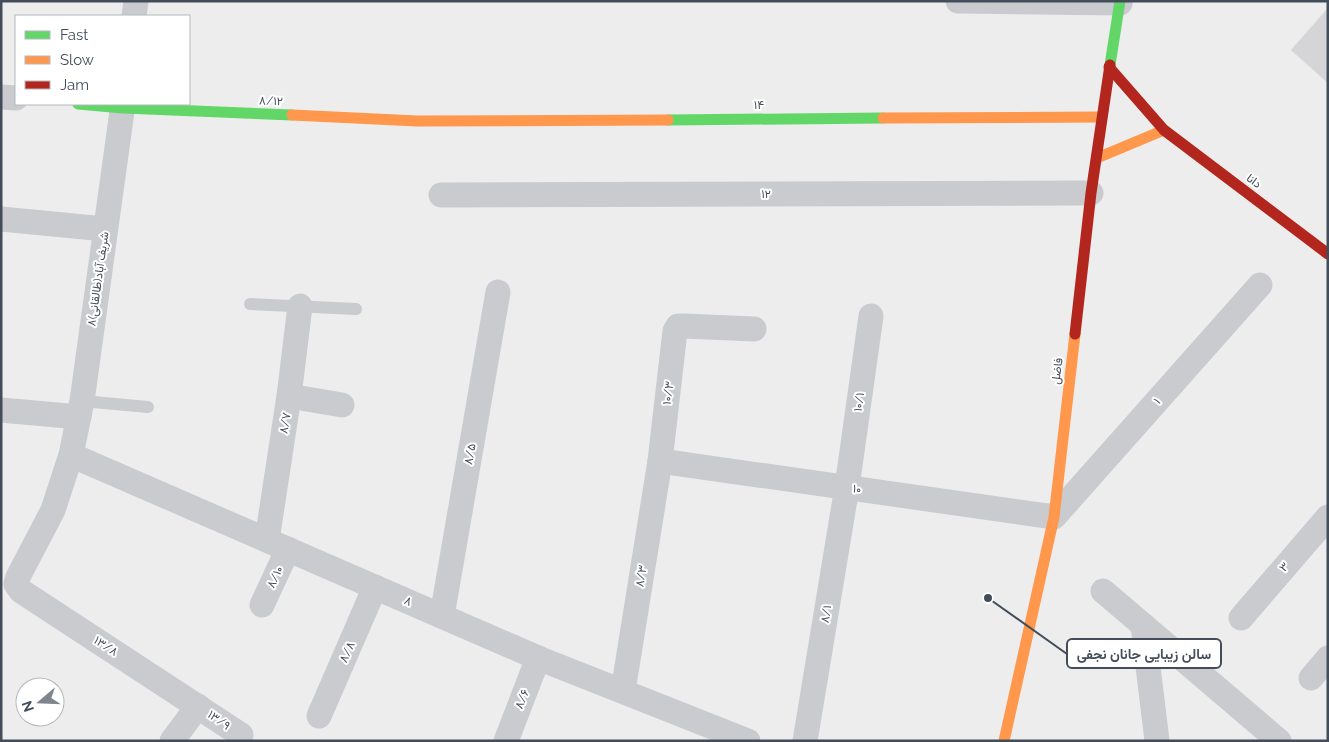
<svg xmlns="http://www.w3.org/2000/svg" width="1329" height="742" font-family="Raleway,Vazirmatn,sans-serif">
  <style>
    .building { fill: #d5d5d7; stroke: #dfdfe0 }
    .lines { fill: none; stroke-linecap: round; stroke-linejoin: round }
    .lane { stroke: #c9cbce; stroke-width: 12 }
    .street { stroke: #c9cbce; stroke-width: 25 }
    .fast { stroke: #63d668; stroke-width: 11 }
    .slow { stroke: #ff974d; stroke-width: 11 }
    .jam { stroke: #b3261e; stroke-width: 11 }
    .labels { text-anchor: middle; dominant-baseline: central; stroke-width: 4; stroke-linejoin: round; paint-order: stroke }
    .street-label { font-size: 12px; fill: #434d5a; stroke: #fff }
    .leader { fill: none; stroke: #434d5a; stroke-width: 2 }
    .callout-dot { fill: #434d5a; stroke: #fff; stroke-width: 2 }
    .callout { fill: #fff; stroke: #434d5a; stroke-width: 2 }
    .callout-label { font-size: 14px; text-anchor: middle; font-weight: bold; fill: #434d5a }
  </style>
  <rect width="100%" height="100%" fill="#eeeded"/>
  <polygon class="building" points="1328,8 1328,83 1291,50"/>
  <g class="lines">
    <g class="lane">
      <polyline points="250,304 356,309"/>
      <polyline points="82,401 148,407"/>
    </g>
    <g class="street">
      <polyline points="958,1 1120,3"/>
      <polyline points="134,16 136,1"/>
      <polyline points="1,97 16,98"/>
      <polyline points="123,104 82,401 71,455 53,510 18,577 16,584 21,591 241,735"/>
      <polyline points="441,195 1091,193"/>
      <polyline points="1,219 105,229"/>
      <polyline points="289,396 342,405"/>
      <polyline points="1,410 79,417"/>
      <polyline points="71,455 538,658 748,741"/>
      <polyline points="660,461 1054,517 1260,285"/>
      <polyline points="267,540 289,396 300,306"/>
      <polyline points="1103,591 1279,741"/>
      <polyline points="262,605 288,549"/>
      <polyline points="442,616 498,292"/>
      <polyline points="1241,618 1328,517"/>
      <polyline points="1143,625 1157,741"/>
      <polyline points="1311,678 1328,658"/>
      <polyline points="623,691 660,461 675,331 678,326 684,326 754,329"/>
      <polyline points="319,716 375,587"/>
      <polyline points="172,741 198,706"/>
      <polyline points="506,741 538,658"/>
      <polyline points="805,741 847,487 871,316"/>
    </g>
    <g class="fast">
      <polyline points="1110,65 1120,1"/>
      <polyline points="78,104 123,108 292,115"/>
      <polyline points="668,120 883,118"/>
    </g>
    <g class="slow">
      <polyline points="292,115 417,121 668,120"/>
      <polyline points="883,118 1102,117"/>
      <polyline points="1097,158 1164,130"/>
      <polyline points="1004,741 1054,517 1075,334"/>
    </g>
    <g class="jam">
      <polyline points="1109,67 1164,130 1328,254"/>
      <polyline points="1075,334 1091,193 1110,65"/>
    </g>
  </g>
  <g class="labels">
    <g class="street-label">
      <text transform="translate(271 101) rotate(2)">۸/۱۲</text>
      <text x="759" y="105">۱۴</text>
      <text transform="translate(1254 181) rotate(37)">دانا</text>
      <text x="766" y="194">۱۲</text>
      <text transform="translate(98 279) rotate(-82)">۸شریف آباد(طالقانی)</text>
      <text transform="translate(1057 371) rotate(-83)">فاضل</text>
      <text transform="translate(668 393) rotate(-83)">۱۰/۳</text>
      <text transform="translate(1157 401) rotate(-48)">۱</text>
      <text transform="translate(859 402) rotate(-82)">۱۰/۱</text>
      <text transform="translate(285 423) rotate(-81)">۸/۷</text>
      <text transform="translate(470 454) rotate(-80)">۸/۵</text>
      <text transform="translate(857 489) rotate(8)">۱۰</text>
      <text transform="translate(1284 567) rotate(-49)">۳</text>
      <text transform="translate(641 576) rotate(-81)">۸/۳</text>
      <text transform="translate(275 577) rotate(-65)">۸/۱۰</text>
      <text transform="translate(408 601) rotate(24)">۸</text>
      <text transform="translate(826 614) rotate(-81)">۸/۱</text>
      <text transform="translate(106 646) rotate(33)">۱۳/۸</text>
      <text transform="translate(347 652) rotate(-66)">۸/۸</text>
      <text transform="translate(522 699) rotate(-69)">۸/۶</text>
      <text transform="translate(219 720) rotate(35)">۱۳/۹</text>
    </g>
  </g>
  <path class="leader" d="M988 598L1067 654"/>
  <circle class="callout-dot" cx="988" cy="598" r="5"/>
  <rect class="callout" x="1067" y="639" width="154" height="29" rx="5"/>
  <g class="callout-label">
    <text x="1144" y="659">سالن زیبایی جانان نجفی</text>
  </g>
  <rect width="1329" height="742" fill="none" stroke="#434d5a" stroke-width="5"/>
  <rect x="15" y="15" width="175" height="90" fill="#ffffff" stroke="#b4b8bd"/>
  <rect x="25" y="31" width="25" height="8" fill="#63d668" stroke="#b4b8bd"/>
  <text x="60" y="40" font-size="15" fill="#434d5a">Fast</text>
  <rect x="25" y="56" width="25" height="8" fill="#ff974d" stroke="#b4b8bd"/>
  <text x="60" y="65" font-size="15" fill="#434d5a">Slow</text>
  <rect x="25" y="81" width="25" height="8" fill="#b3261e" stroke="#b4b8bd"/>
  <text x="60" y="90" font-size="15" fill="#434d5a">Jam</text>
  <g transform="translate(40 702) rotate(251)"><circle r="24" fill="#ffffff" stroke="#b4b8bd"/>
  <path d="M0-4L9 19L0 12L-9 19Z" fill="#7f858d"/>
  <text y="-8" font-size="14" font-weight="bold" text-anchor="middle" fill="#434d5a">N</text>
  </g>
</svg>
